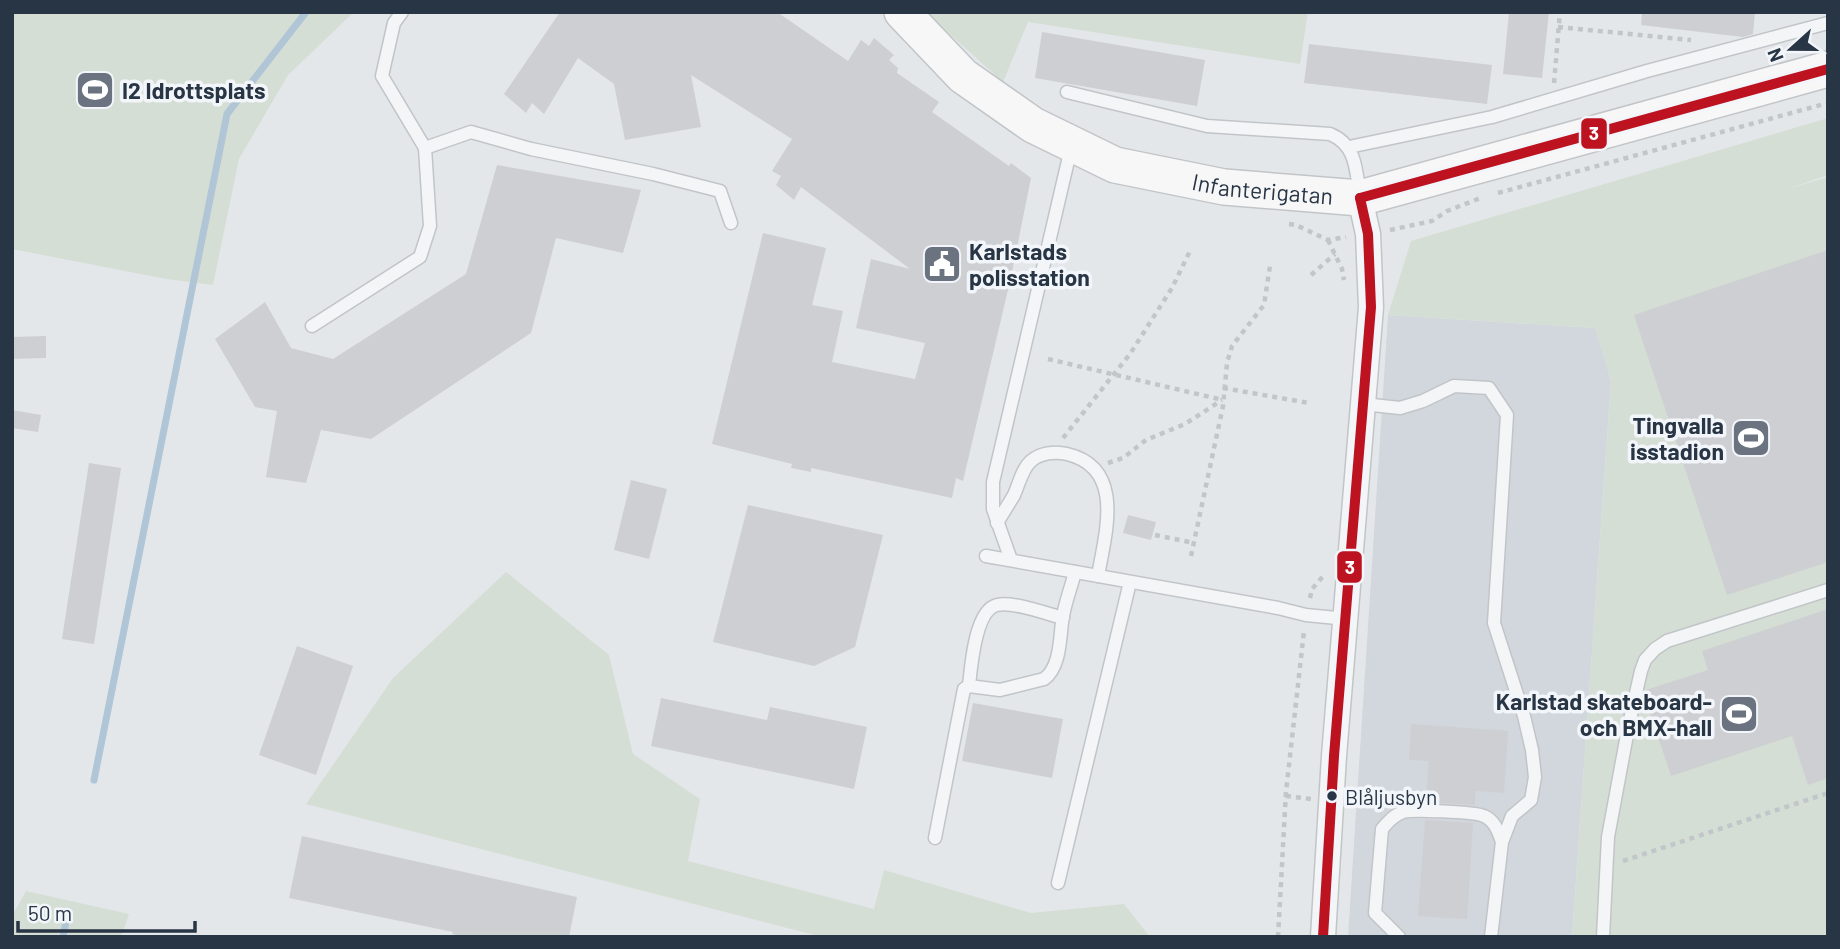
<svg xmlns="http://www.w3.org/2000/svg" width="1840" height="949" font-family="Barlow,sans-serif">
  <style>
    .built { fill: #d2d7dd }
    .green { fill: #d5ded4 }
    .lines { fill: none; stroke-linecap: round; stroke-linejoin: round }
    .stream { stroke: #b0c6d7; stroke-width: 7 }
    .building { fill: #cdcfd2 }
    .lane-casing { stroke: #c2c5c8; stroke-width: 15 }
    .street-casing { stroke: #c2c5c8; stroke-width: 27 }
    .secondary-casing { stroke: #c2c5c8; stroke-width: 38 }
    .path { stroke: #c2c5c9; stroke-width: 4.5; stroke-dasharray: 5 5; stroke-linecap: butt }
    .lane { stroke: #f3f5f6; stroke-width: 12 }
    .street { stroke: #f3f5f6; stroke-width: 24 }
    .secondary { stroke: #f7f7f8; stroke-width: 35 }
    .bus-1-casing { stroke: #f2f5f9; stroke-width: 16 }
    .bus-1 { stroke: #bd1220; stroke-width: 10 }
    .bus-dot { fill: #283545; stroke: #f2f5f9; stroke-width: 2.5 }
    .labels { text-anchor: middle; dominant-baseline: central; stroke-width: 7; stroke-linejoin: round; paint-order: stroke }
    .bus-label { font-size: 21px; fill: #283545; stroke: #f2f5f9; text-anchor: start }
    .poi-label { font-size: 23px; font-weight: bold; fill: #283545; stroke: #f2f5f9; text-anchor: start }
    .street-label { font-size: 23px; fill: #283545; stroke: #f2f5f9 }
    .line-badge { stroke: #f2f5f9; stroke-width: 2.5 }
    .badge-label { font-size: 19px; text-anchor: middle; font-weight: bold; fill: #fff }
  </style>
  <rect width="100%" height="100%" fill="#e4e7ea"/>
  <polygon class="built" points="1388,315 1596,328 1611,381 1572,937 1348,937"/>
  <g class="green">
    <polygon points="12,12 354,12 288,75 239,159 213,285 166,279 12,249"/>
    <polygon points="925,12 1308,12 1300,64 1028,22 1003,82"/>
    <polygon points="1828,118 1828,175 1787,189 1828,177 1828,937 1572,937 1611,381 1595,328 1388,315 1411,241"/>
    <polygon points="506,572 609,655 633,754 700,799 688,861 874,909 884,870 1031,913 1124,904 1150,937 822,937 306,804 393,678"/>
    <polygon points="26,891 129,914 121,937 12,937 12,916"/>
  </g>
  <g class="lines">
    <g class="stream">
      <polyline points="94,780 227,114 306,12"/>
      <polyline points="63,937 68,911"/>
    </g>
  </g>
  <g class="building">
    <polygon points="560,12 777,12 848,61 861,40 869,46 874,38 894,55 889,60 898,68 897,73 939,102 932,112 1009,166 1011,163 1031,178 1011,277 963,481 956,478 952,498 811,468 811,472 791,468 792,464 712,444 763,233 826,248 812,305 843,311 832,362 915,379 925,343 856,328 871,259 910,269 801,187 794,200 776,185 781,176 772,171 792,139 691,75 701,127 625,140 614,84 578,58 544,114 532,103 526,113 504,94"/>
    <polygon points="1509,12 1549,12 1542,78 1503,74"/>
    <polygon points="1642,12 1755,12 1753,34 1743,37 1641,25"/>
    <polygon points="1042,32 1205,60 1197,106 1035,78"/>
    <polygon points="1309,44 1492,65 1487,104 1304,83"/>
    <polygon points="497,165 641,190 623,253 556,238 531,333 371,439 321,430 306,483 266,477 277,411 255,407 215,339 265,302 291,348 333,359 466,274"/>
    <polygon points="1828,250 1828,562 1727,595 1634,315"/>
    <polygon points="46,336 46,358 12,359 12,337"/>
    <polygon points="12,410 41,415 38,432 12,428"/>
    <polygon points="89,463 121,468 94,644 62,639"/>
    <polygon points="631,480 667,489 649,559 614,550"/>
    <polygon points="748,505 883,535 855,647 814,666 713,642"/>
    <polygon points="1128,515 1156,522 1151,540 1123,533"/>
    <polygon points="1828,609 1828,778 1808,785 1792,736 1671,776 1644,695 1646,690 1708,670 1702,651"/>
    <polygon points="297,646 353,666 316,775 259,755"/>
    <polygon points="661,698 767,720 770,707 867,727 854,789 651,746"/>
    <polygon points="973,703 1063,719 1052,778 962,761"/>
    <polygon points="1411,724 1508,731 1504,793 1475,791 1475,805 1426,802 1429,761 1409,760"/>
    <polygon points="1425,820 1473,823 1467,919 1418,916"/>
    <polygon points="302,836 577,897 569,937 464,937 452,934 453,932 289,898"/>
  </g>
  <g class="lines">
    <g class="lane-casing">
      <g id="lane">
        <path d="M1067 92 1207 126 1330 134C1357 145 1356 171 1360 197"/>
        <polyline points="1349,147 1492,117 1647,71 1828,23"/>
        <polyline points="425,148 471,132 531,149 653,174 720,191 731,223"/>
        <polyline points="312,326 420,257 430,226 425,148 382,76 394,23 402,12"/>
        <polyline points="1363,404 1400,408 1423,401 1454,386 1489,388 1507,415 1494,623 1524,716 1532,750 1535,777 1531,800 1512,816 1502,842 1491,937"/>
        <path d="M997 523C1002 514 1009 504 1014 495 1019 484 1022 469 1031 461 1040 453 1055 451 1067 454 1126 468 1105 534 1098 576"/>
        <polyline points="986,556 1278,608 1306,615 1347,619"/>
        <polyline points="1011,560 993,509 993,482 1071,148"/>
        <path d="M969 686C971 667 975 610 997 605 1013 601 1047 614 1063 618"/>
        <path d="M935 838 964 689 969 686 1000 690 1044 679C1060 668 1060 639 1062 622 1064 605 1071 588 1075 572"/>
        <polyline points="1058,883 1130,582"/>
        <path d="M1399 937 1375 913 1382 829C1388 822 1394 815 1403 812 1411 809 1476 812 1484 816 1495 821 1498 831 1502 842"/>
        <polyline points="1603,937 1608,837 1629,724 1641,671 1645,660 1655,649 1667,641 1828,590"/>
      </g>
    </g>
    <g class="street-casing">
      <polyline id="street" points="1323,937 1334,756 1371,307 1368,234 1360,198"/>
    </g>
    <g class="secondary-casing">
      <g id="secondary">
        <path id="s1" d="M902 12 963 76 1033 125 1115 165 1224 187 1360 198 1828 69"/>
      </g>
    </g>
    <g class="path">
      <polyline points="1558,27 1691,40"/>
      <polyline points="1554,83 1560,12"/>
      <polyline points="1498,193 1828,103"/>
      <polyline points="1289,224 1296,225 1328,240 1346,237"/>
      <polyline points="1390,230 1432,221 1447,211 1483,197"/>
      <polyline points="1328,240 1342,269 1344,280"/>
      <polyline points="1311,275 1335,254"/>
      <polyline points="1048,359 1223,400"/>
      <polyline points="1223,388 1309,403"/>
      <polyline points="1063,438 1130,354 1172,288 1190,251"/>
      <polyline points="1108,463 1123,458 1146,440 1185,424 1222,400"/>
      <polyline points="1155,535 1194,543"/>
      <polyline points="1191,556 1223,406 1227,363 1232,346 1264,305 1270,266"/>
      <polyline points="1310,598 1312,589 1325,574"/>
      <polyline points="1286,796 1311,799"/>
      <polyline points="1623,861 1828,793"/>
      <polyline points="1278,937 1286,792 1304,631"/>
    </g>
    <use href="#lane" class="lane"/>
    <use href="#street" class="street"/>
    <use href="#secondary" class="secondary"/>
    <g class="bus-1-casing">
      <g id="bus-1">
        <polyline points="1360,198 1828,69"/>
        <polyline points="1323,937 1334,756 1371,307 1368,234 1360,198"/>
      </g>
    </g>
    <use href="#bus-1" class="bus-1"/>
  </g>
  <defs>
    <g id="stadium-square" transform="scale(2.0125)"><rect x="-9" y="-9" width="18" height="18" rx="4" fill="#6a737f" stroke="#f2f5f9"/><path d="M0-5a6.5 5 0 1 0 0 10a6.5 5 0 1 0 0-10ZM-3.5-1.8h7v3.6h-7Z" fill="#fff"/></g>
    <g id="civic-square" transform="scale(2.0125)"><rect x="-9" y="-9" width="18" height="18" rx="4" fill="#6a737f" stroke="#f2f5f9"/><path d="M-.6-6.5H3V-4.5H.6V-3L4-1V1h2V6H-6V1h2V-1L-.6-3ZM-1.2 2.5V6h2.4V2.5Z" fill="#fff"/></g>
  </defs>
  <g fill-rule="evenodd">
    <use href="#stadium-square" x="95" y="90"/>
    <use href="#civic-square" x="942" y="264"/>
    <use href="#stadium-square" x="1751" y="438"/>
    <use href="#stadium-square" x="1739" y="714"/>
  </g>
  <circle class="bus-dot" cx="1332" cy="796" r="6"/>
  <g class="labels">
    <g class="bus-label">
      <text x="1345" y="796">Blåljusbyn</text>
    </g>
    <g class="poi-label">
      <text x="122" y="90">I2 Idrottsplats</text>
      <text x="969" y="251">Karlstads<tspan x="969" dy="26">polisstation</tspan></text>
      <text x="1724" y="425" text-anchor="end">Tingvalla<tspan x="1724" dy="26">isstadion</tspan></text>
      <text x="1712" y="701" text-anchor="end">Karlstad skateboard-<tspan x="1712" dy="26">och BMX-hall</tspan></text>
    </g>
    <g class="street-label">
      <text stroke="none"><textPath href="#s1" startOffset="415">Infanterigatan</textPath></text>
    </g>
  </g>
  <g class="line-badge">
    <rect x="1580" y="117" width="28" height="33" rx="7" fill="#bd1220"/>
    <rect x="1336" y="550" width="27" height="34" rx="7" fill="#bd1220"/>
  </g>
  <g class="badge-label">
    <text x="1594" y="140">3</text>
    <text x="1350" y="574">3</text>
  </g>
  <rect width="1840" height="949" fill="none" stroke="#283545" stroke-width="28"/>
  <g transform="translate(1791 49) rotate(249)" stroke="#f2f5f9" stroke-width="5" paint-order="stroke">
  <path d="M0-5L12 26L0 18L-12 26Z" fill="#283545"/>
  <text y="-10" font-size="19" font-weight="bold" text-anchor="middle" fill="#283545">N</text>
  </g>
  <path d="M18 921v10h177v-10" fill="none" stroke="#283545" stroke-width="3.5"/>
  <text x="28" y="921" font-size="21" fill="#283545" stroke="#f2f5f9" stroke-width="5" paint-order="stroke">50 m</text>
</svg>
